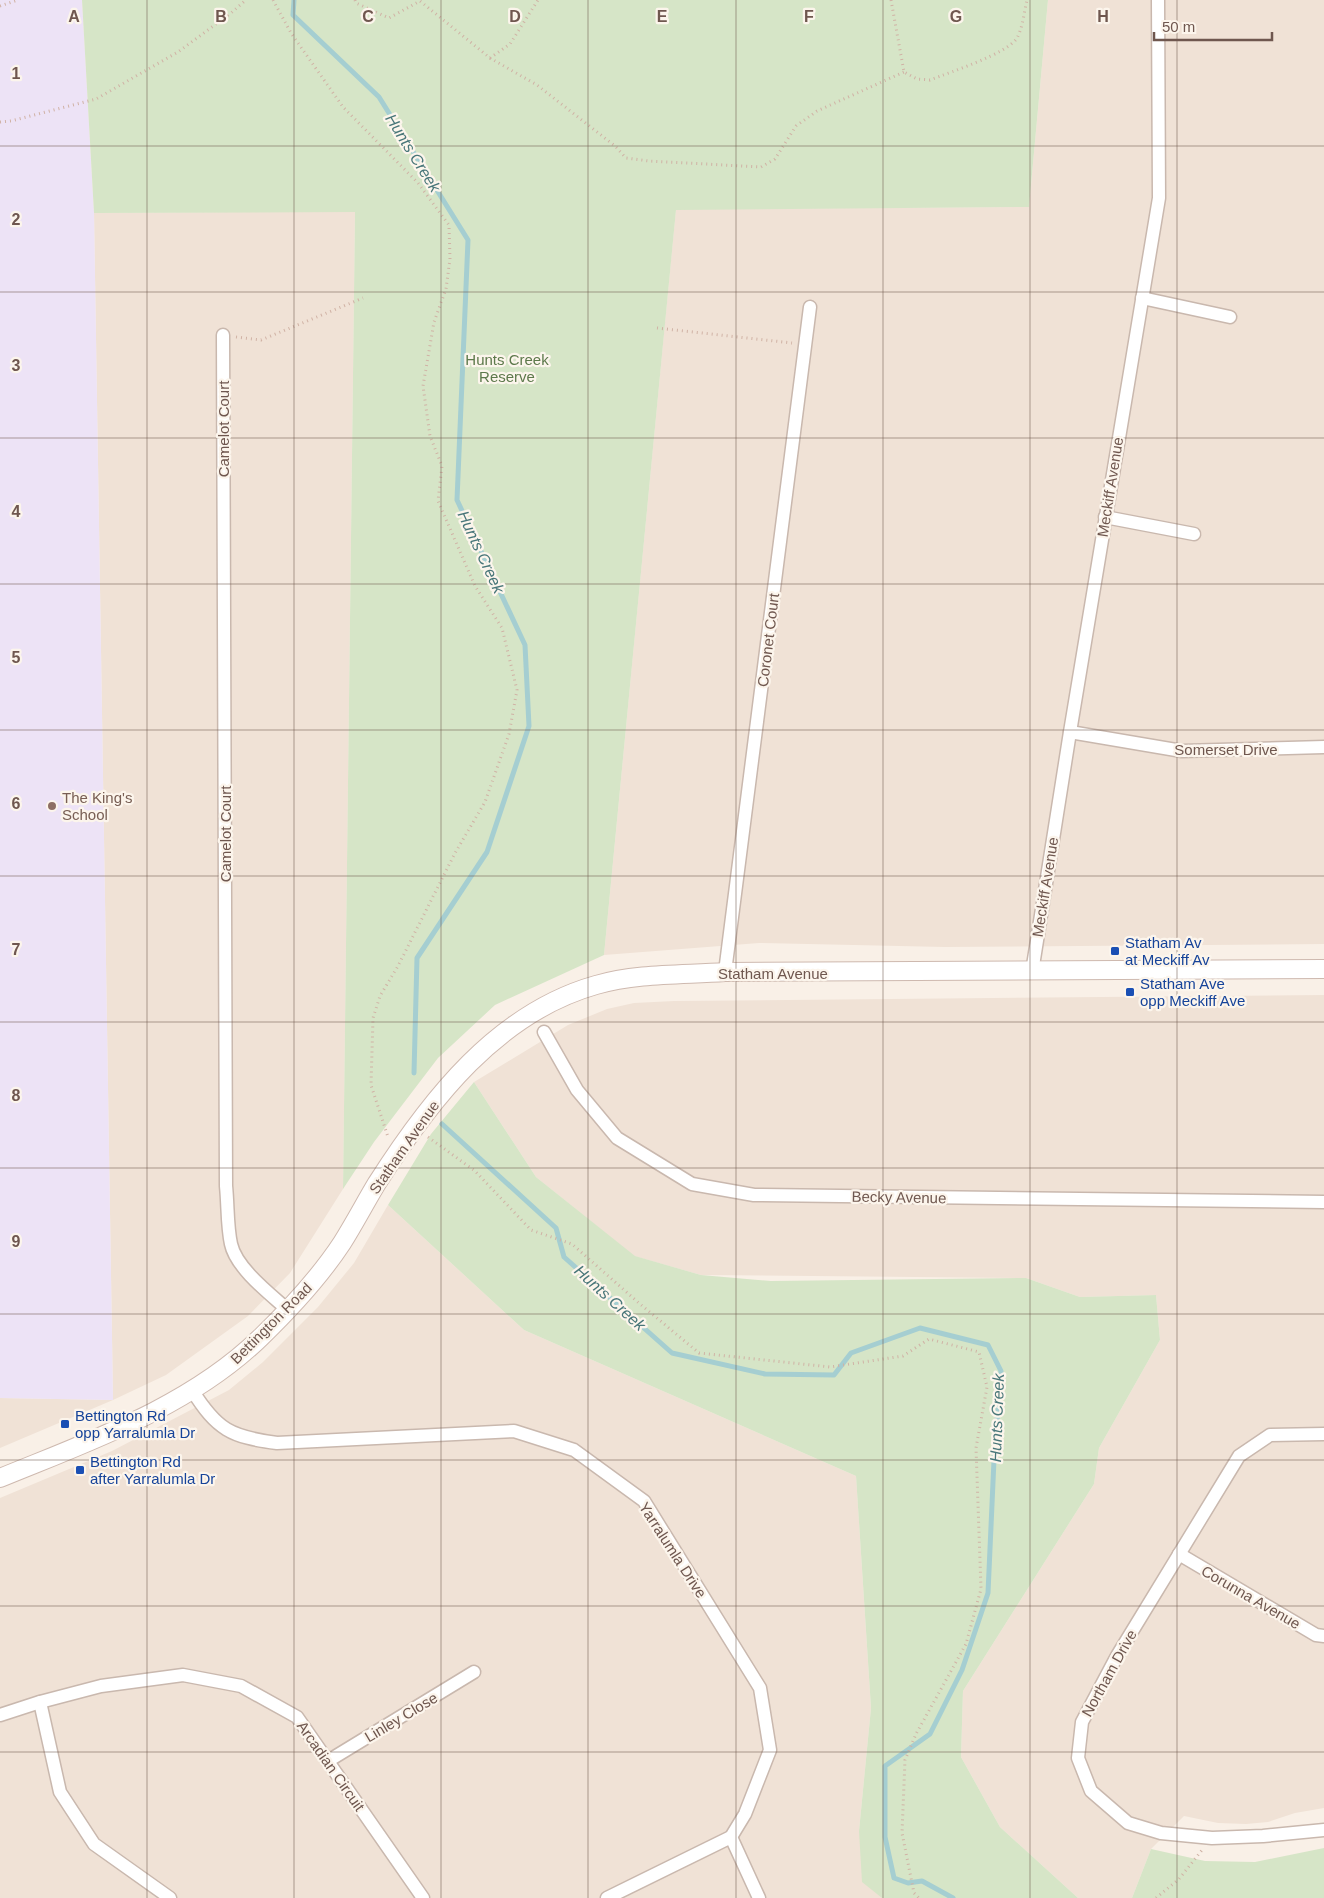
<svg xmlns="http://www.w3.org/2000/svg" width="1324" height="1898" font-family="Arial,sans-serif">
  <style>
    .residential { fill: #f0e2d6 }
    .education { fill: #ede3f6 }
    .green { fill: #d6e5c7 }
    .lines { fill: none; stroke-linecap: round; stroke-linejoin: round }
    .stream { stroke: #a5ced1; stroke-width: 5 }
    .street-casing { stroke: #c9b8ae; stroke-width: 15 }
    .secondary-casing { stroke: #ceb9af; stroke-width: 20 }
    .path { stroke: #d0b2a5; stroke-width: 3; stroke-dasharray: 1 4; stroke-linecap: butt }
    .street { stroke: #fff; stroke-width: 12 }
    .secondary { stroke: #fff; stroke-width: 18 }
    .grid { fill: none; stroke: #6f574f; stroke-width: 1; stroke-opacity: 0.55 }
    .education-dot { fill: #8d6e63; stroke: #fcf5ec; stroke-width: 2 }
    .transit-dot { fill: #1a4fb4; stroke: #fcf5ec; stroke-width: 2 }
    .labels { text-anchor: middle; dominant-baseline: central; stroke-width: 4.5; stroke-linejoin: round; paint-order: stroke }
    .park-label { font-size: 15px; fill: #5d794b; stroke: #fcf5ec }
    .street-label { font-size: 15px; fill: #6f574f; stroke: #fcf5ec }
    .education-label { font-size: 15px; fill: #785e54; stroke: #fcf5ec; text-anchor: start }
    .transit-label { font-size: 15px; fill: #164399; stroke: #fcf5ec; text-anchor: start }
    .water-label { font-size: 16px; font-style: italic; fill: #487679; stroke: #fcf5ec }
    .grid-label { font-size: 16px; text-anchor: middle; font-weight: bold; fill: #6f574f; stroke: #fcf5ec; stroke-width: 4.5; stroke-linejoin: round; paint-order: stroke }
  </style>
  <rect width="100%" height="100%" fill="#f9f0e7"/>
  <g class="residential">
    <polygon points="1048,0 1324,0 1324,944 945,947 759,943 604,955 676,209 1029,207"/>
    <polygon points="355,211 343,1189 290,1273 248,1316 166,1375 113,1400 0,1448 0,1398 113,1400 94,213"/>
    <polygon points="1324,995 1324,1808 1295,1813 1268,1822 1246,1824 1218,1823 1184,1816 1151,1849 1132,1898 1078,1898 1000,1827 961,1757 963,1691 1094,1484 1099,1448 1160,1340 1156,1295 1080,1297 1026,1278 701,1275 634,1256 536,1177 474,1082 568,1025 607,1009 634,1003 674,1001"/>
    <polygon points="388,1205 524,1330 856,1476 871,1708 859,1831 882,1898 0,1898 0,1498 112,1451 229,1390 263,1362 318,1307 354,1263"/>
  </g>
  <polygon class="education" points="0,0 82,0 94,213 113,1400 0,1398"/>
  <g class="green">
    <polygon points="82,0 1048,0 1029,207 676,210 604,955 495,1005 438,1058 374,1142 343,1189 355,212 94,213"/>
    <polygon points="474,1082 536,1177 635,1256 701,1275 771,1281 1026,1278 1080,1297 1156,1295 1160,1340 1099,1448 1094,1484 963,1691 961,1757 1000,1827 1078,1898 882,1898 862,1882 859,1831 871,1708 856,1476 524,1330 388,1205 431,1134"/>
    <polygon points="1324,1848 1324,1898 1132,1898 1151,1849 1205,1861 1255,1862"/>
  </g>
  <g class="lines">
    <g class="stream">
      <polyline points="294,0 293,15 379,97 468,240 457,500 525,645 529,726 487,852 417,958 414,1073"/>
      <polyline points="442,1124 556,1228 564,1257 672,1353 765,1374 834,1375 851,1353 920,1328 988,1345 1001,1371 994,1460 988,1593 962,1670 930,1734 885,1766 885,1837 894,1878 908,1883 922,1881 953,1898"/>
    </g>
    <g class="street-casing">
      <g id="street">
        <polyline points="1142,298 1230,317"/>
        <path d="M223 335 226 1186C228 1205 227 1226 231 1244 236 1268 270 1294 288 1310"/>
        <polyline points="1105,517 1194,534"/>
        <polyline points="1070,732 1182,751 1324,747"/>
        <polyline points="725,972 810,307"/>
        <polyline points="1032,972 1070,732 1159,198 1158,0"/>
        <polyline points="544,1032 577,1090 617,1138 692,1184 754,1195 1324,1202"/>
        <path d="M192 1390C217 1430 231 1437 277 1443L514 1431 574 1450 644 1501 760 1688 770 1750 745 1814 731 1837 607 1898"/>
        <polyline points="1324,1434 1270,1435 1239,1456 1117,1656 1082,1722 1078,1758 1091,1791 1128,1823 1161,1833 1212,1838 1263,1836 1324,1830"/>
        <polyline points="1179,1554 1316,1635 1324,1636"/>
        <polyline points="40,1702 60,1792 94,1844 170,1898"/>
        <polyline points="0,1715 40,1702 101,1686 183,1675 241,1686 297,1717 423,1898"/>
        <polyline points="328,1761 474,1672"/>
        <polyline points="731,1837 759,1898"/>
      </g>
    </g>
    <g class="secondary-casing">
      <path id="secondary" d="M0 1478C90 1441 189 1407 260 1338 290 1309 319 1278 342 1243 354 1224 365 1203 377 1183 430 1100 497 1013 596 985 637 973 683 975 725 972L1324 969"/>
    </g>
    <g class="path">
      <polyline points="273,0 291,33 343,107 418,183 449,225 450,259 446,289 434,322 423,386 430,436 442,466 438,501 475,586 502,628 517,690 509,734 485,802 455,853 398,966 380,996 373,1018 371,1085 388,1137"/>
      <polyline points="355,0 356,3 389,18 420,1 490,58 510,44 538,0"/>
      <path d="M891 0 904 72 917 79 930 80C950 72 1007 54 1017 38 1023 27 1024 12 1027 0"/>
      <polyline points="0,6 18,0"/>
      <polyline points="490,58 537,85 615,146 626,158 649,161 761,167 775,159 796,126 817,111 904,72"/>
      <polyline points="0,122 11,121 96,99 178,52 231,13 246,0"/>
      <polyline points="657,328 792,343"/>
      <polyline points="236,337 261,340 363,298"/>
      <polyline points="428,1137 475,1171 531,1230 572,1244 640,1304 699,1353 830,1367 903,1356 929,1339 979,1352 987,1387 976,1448 981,1589 966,1644 916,1734 905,1760 902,1833 914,1893 919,1898"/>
      <polyline points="1156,1898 1179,1879 1202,1850"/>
    </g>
    <use href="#street" class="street"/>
    <use href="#secondary" class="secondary"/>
  </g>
  <path class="grid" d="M147 0V1898M294 0V1898M441 0V1898M588 0V1898M736 0V1898M883 0V1898M1030 0V1898M1177 0V1898M0 146H1324M0 292H1324M0 438H1324M0 584H1324M0 730H1324M0 876H1324M0 1022H1324M0 1168H1324M0 1314H1324M0 1460H1324M0 1606H1324M0 1752H1324"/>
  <circle class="education-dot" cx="52" cy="806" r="5"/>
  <g class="transit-dot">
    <rect x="1110" y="946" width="10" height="10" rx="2.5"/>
    <rect x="1125" y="987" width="10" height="10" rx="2.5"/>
    <rect x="60" y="1419" width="10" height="10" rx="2.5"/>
    <rect x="75" y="1465" width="10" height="10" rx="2.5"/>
  </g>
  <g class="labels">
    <g class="park-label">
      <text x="507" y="359">Hunts Creek<tspan x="507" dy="17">Reserve</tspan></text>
    </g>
    <g class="street-label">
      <text transform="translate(223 429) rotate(-90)">Camelot Court</text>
      <text transform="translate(1110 487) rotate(-81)">Meckiff Avenue</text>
      <text transform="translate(768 640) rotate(-83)">Coronet Court</text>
      <text x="1226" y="749">Somerset Drive</text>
      <text transform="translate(225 834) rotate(-90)">Camelot Court</text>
      <text transform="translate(1045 887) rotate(-81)">Meckiff Avenue</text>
      <text x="773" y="973">Statham Avenue</text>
      <text transform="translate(404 1147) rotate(-55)">Statham Avenue</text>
      <text transform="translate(899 1197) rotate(1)">Becky Avenue</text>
      <text transform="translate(271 1323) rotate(-45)">Bettington Road</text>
      <text transform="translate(673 1550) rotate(57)">Yarralumla Drive</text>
      <text transform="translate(1251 1597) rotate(30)">Corunna Avenue</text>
      <text transform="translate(1109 1673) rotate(-61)">Northam Drive</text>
      <text transform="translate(401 1717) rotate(-31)">Linley Close</text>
      <text transform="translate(331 1766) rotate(55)">Arcadian Circuit</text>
    </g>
    <g class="education-label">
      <text x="62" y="797">The King's<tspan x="62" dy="17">School</tspan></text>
    </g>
    <g class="transit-label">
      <text x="1125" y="942">Statham Av<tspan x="1125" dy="17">at Meckiff Av</tspan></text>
      <text x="1140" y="983">Statham Ave<tspan x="1140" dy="17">opp Meckiff Ave</tspan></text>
      <text x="75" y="1415">Bettington Rd<tspan x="75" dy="17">opp Yarralumla Dr</tspan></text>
      <text x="90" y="1461">Bettington Rd<tspan x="90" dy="17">after Yarralumla Dr</tspan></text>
    </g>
    <g class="water-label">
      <text transform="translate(413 153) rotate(58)">Hunts Creek</text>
      <text transform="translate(481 552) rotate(65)">Hunts Creek</text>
      <text transform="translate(610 1298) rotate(42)">Hunts Creek</text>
      <text transform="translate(997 1418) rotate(-88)">Hunts Creek</text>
    </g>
  </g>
  <g class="grid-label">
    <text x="74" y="22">A</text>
    <text x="221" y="22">B</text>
    <text x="368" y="22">C</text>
    <text x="515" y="22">D</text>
    <text x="662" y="22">E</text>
    <text x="809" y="22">F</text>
    <text x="956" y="22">G</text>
    <text x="1103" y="22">H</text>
    <text x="16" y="79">1</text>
    <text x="16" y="225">2</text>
    <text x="16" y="371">3</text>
    <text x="16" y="517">4</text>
    <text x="16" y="663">5</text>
    <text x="16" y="809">6</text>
    <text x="16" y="955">7</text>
    <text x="16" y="1101">8</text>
    <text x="16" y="1247">9</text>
  </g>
  <path d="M1154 32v8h118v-8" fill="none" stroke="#6f574f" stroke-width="2.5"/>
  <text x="1162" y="32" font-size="15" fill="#6f574f" stroke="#fcf5ec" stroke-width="4" paint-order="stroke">50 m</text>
</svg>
